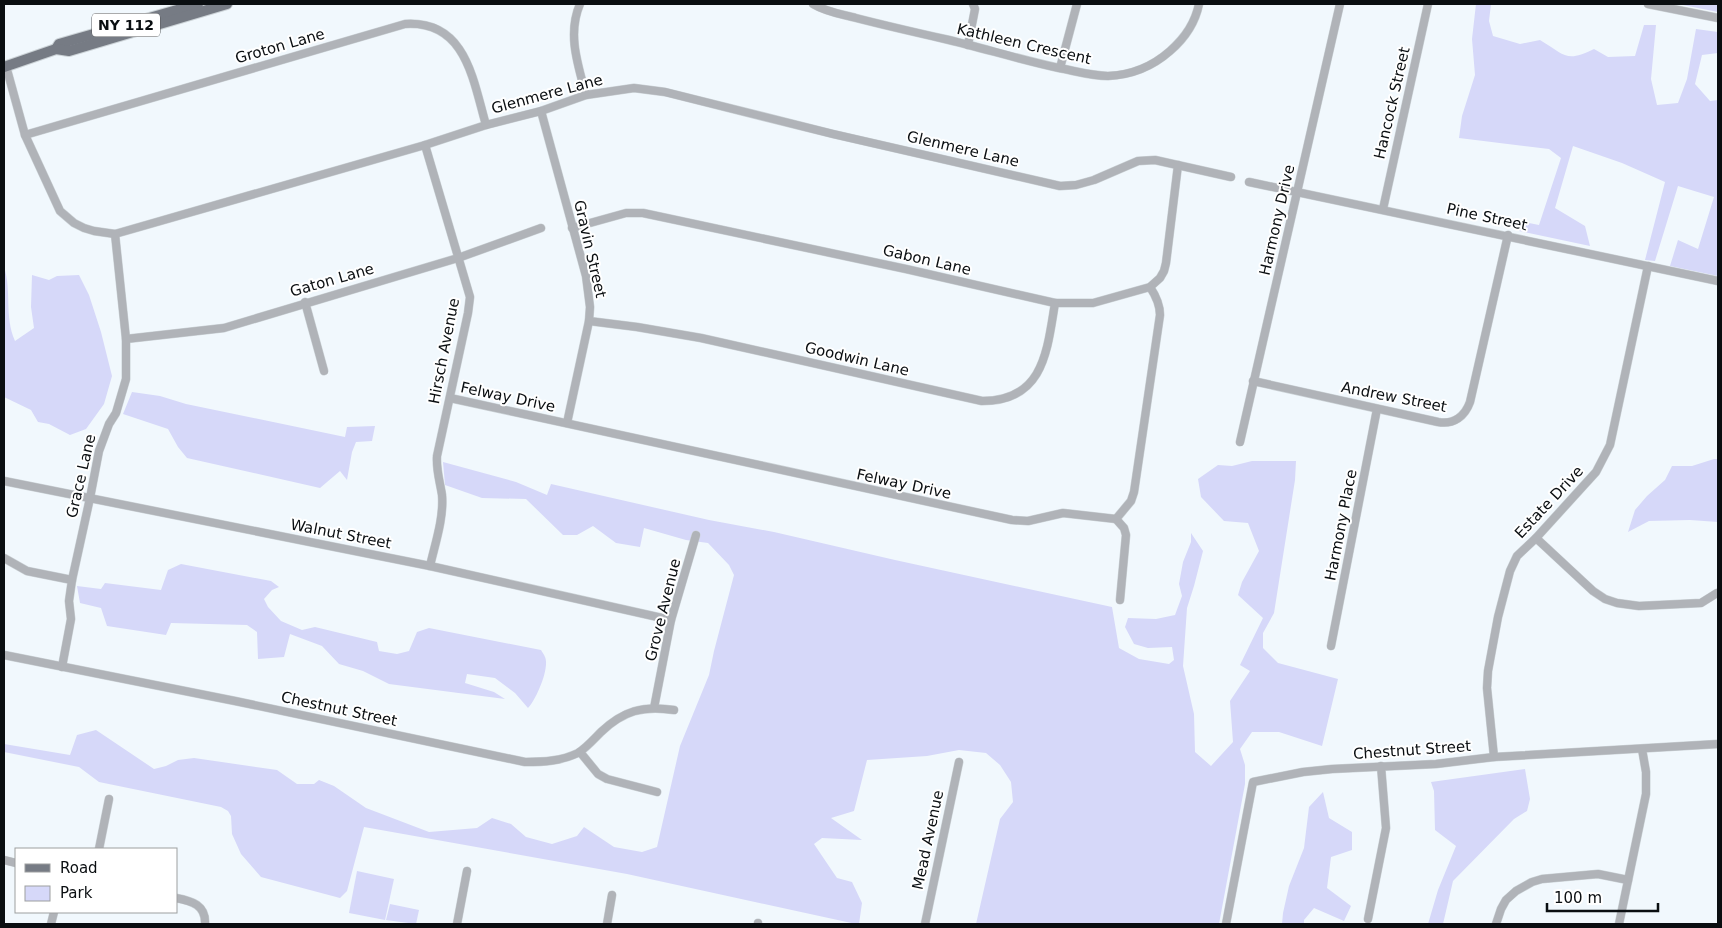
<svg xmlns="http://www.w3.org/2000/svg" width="1722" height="928" font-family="'DejaVu Sans',sans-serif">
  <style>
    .green { fill: #d6d8f9 }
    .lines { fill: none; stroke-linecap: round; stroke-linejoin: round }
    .minor-casing { stroke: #ccd3d7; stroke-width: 9 }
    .major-casing { stroke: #ccd3d7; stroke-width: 12 }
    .minor { stroke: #b0b3b8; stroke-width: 8 }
    .major { stroke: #767b84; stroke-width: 10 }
    .labels { text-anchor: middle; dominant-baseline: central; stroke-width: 4; stroke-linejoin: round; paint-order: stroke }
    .shield { fill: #fff; stroke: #545658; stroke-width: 1 }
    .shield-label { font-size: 14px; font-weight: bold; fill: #0a0e11 }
    .street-label { font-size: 15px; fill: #0a0e11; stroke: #fff }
  </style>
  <rect width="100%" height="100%" fill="#f1f8fd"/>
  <g class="green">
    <path d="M1476 4H1491L1489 21 1493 36 1520 44 1540 40C1565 55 1566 63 1594 49L1608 57 1635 56 1644 25H1656L1651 79 1657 105 1678 103 1687 79 1696 29 1718 32V53L1702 55 1695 84 1710 101 1718 100V232L1717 236 1718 276 1670 266 1678 240 1698 249 1714 197 1678 186 1655 261 1645 260 1665 182 1622 163 1573 146 1555 208 1585 226 1590 246 1519 231V221L1539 225 1561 158 1549 149 1459 138 1462 116 1475 75 1472 39Z"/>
    <polygon points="1678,4 1718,4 1718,12"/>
    <path d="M4 267C12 291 4 316 15 341L34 328 31 307 32 275 49 280 57 276 79 275 89 295 101 332 112 376 104 404 86 429 70 435 49 424 38 422 31 410 4 397Z"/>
    <polygon points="132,392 160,396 186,404 345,437 347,427 375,426 372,441 356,442 352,452 347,480 340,471 320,488 187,458 178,447 168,429 123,414"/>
    <polygon points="1714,459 1718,459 1718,522 1690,520 1649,521 1628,532 1635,510 1647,496 1665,480 1672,466 1692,466"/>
    <polygon points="1252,461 1296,461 1295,480 1274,613 1263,633 1263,648 1278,663 1338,679 1322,746 1279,732 1252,732 1240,749 1245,765 1245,784 1219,924 976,924 1000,819 1013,802 1011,782 1000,765 986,753 959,750 927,756 867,760 854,811 831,818 862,840 822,838 814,844 837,878 852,882 862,903 859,924 856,924 627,874 364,827 347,891 340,898 261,877 241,854 232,834 231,816 228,811 221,807 99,782 79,767 4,752 4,744 70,755 77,735 96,730 154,769 166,766 178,760 194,758 277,770 297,784 314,784 319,780 334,786 366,808 429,832 477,828 492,818 511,824 526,837 552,844 577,836 584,827 614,847 642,852 657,847 680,746 709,675 714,651 734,575 729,565 708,543 686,540 644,528 640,547 616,543 593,526 577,535 563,535 526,499 482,498 445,485 443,462 516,482 547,495 551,484 709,520 774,532 895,560 1112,607 1119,648 1139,659 1169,664 1174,660 1172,647 1148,648 1134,644 1125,627 1128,618 1156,619 1175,615 1182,596 1179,584 1183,562 1191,542 1191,533 1203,551 1194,586 1187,608 1183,666 1194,714 1195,752 1211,766 1233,742 1230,701 1250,671 1240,665 1263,618 1238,595 1242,582 1259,551 1248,523 1224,521 1201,497 1198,479 1218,465 1232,466"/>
    <path d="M181 564 271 581 279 587 272 590 264 599 268 607 281 621 302 630 315 627 377 642 379 651 397 654 409 651 417 632 429 628 541 650C542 652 544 654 545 657 550 668 536 700 528 708L515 693 495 678 467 674 465 683 494 692 505 699 389 684 363 671 339 664 322 646 290 634 284 657 258 659 257 632 247 625 171 623 166 635 107 626 101 608 80 603 77 586 101 589 105 583 161 590 168 570Z"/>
    <polygon points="1525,769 1530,799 1527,811 1514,819 1453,881 1443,924 1428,924 1438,890 1456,846 1435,830 1434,791 1431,782"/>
    <polygon points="1323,792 1329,818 1352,832 1352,850 1331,857 1327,888 1351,906 1344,921 1314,908 1304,920 1304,924 1282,924 1283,913 1289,886 1304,848 1309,807"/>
    <polygon points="357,871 394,879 385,920 349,913"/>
    <polygon points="390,904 419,910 416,924 386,920"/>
  </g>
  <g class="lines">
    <g class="minor-casing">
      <g id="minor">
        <path d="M580 4C567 34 578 65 586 95"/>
        <path d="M813 4C826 12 841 14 856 18 887 26 918 33 949 40 986 49 1022 60 1059 68 1075 71 1092 76 1108 76 1131 75 1153 66 1170 51 1185 38 1195 24 1199 4"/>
        <polyline points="1648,4 1718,18"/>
        <polyline points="968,45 975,9 973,4"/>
        <polyline points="6,66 25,135 60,211 74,223 84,228 94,231 115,234 425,145 486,125 541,111 586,95 634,88 665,92 833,134 1060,186 1076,185 1094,180 1138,161 1155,160 1231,177"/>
        <polyline points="1060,68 1077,4"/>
        <polyline points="541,111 586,276 590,307 589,321 567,423"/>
        <path d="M25 135 405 24C466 20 473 80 486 125"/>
        <path d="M425 145 470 297 468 313 437 456C436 470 440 482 442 495 444 518 435 544 430 566"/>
        <polyline points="1249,182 1718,281"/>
        <polyline points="1383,209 1428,4"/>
        <polyline points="572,228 626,213 643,213 906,269 1055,303 1093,303 1150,287 1160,278 1164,271 1166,263 1178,165"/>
        <polyline points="305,302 324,371"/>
        <path d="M589 321 637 327 701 338 982 401C1044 401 1047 351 1055 303"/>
        <polyline points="126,339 224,328 458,258 541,228"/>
        <path d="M1253 381 1438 422C1454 425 1465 416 1470 402L1508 235"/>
        <path d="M450 398 1012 520 1028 521 1063 513 1116 519 1131 501 1134 492 1160 315C1160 304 1156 296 1150 287"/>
        <polyline points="1240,442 1340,4"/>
        <polyline points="4,481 430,566 671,620"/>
        <polyline points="1116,519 1124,528 1126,535 1120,600"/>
        <polyline points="1536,538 1593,591 1605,599 1617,603 1639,606 1701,603 1717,593"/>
        <polyline points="4,558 27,571 72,580"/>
        <polyline points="1331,646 1377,409"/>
        <path d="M4 655 235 701 525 762C544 762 561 761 578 753 586 748 594 739 601 732 623 711 643 705 674 710"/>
        <polyline points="62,667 71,619 69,601 72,580 90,498 99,451 109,424 116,413 126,379 126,339 115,234"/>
        <polyline points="654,708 671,620 696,535"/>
        <polyline points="580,752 598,774 607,779 657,792"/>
        <polyline points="1494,757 1487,688 1488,671 1498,617 1510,571 1517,556 1536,538 1596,472 1610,445 1648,266"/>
        <polyline points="99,849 109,799"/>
        <polyline points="4,860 16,863"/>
        <path d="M176 898C192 901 206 905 205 924"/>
        <polyline points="1368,919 1386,828 1381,766"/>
        <polyline points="51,924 54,912"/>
        <polyline points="457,924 467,871"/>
        <polyline points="607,924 612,895"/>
        <polyline points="758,924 758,923"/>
        <polyline points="925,924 959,762"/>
        <polyline points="1226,924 1253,782 1303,772 1332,769 1436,764 1494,757 1718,744"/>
        <polyline points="1496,924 1501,909 1506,900 1516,891 1532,882 1542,879 1598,874 1628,880"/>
        <polyline points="1619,924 1646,794 1646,772 1642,749"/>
      </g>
    </g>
    <g class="major-casing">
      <g id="major">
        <polyline points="56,49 59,44 198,4"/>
        <polyline points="4,67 56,49 69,51 227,4"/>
      </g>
    </g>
    <use href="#minor" class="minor"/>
    <use href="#major" class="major"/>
  </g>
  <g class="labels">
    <rect class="shield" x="92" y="13.5" width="68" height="23" rx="4"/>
    <g class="shield-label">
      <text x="126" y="25">NY 112</text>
    </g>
    <g class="street-label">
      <text transform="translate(1024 44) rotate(13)">Kathleen Crescent</text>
      <text transform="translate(280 46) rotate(-16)">Groton Lane</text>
      <text transform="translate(547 94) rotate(-15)">Glenmere Lane</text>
      <text transform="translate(1392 103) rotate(-77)">Hancock Street</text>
      <text transform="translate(963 149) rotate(13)">Glenmere Lane</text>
      <text transform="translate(1487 217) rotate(12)">Pine Street</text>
      <text transform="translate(1277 220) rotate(-77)">Harmony Drive</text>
      <text transform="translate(590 249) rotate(77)">Gravin Street</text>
      <text transform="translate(927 260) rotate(13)">Gabon Lane</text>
      <text transform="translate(332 280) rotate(-16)">Gaton Lane</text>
      <text transform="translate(444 351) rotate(-79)">Hirsch Avenue</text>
      <text transform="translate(857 359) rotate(13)">Goodwin Lane</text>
      <text transform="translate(508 397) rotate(12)">Felway Drive</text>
      <text transform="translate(1394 397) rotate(11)">Andrew Street</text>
      <text transform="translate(81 476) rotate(-77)">Grace Lane</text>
      <text transform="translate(904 484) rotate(12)">Felway Drive</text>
      <text transform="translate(1549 502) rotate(-47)">Estate Drive</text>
      <text transform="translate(1341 525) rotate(-79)">Harmony Place</text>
      <text transform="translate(341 534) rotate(11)">Walnut Street</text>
      <text transform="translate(663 610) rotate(-76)">Grove Avenue</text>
      <text transform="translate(339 709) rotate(12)">Chestnut Street</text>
      <text transform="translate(1412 750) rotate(-4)">Chestnut Street</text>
      <text transform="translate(928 840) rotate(-78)">Mead Avenue</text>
    </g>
  </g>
  <rect width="1722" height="928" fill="none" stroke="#0a0e11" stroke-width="10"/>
  <rect x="15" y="848" width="162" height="65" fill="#ffffff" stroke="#9d9fa0"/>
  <rect x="25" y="864" width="25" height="8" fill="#767b84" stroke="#9d9fa0"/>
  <text x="60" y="873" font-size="15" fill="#0a0e11">Road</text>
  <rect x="25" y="886" width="25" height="15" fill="#d6d8f9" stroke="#9d9fa0"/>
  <text x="60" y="898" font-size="15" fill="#0a0e11">Park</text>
  <path d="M1547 903v8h111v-8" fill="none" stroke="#0a0e11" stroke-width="2.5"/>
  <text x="1554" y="903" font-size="15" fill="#0a0e11" stroke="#ffffff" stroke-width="4" paint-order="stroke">100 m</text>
</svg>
